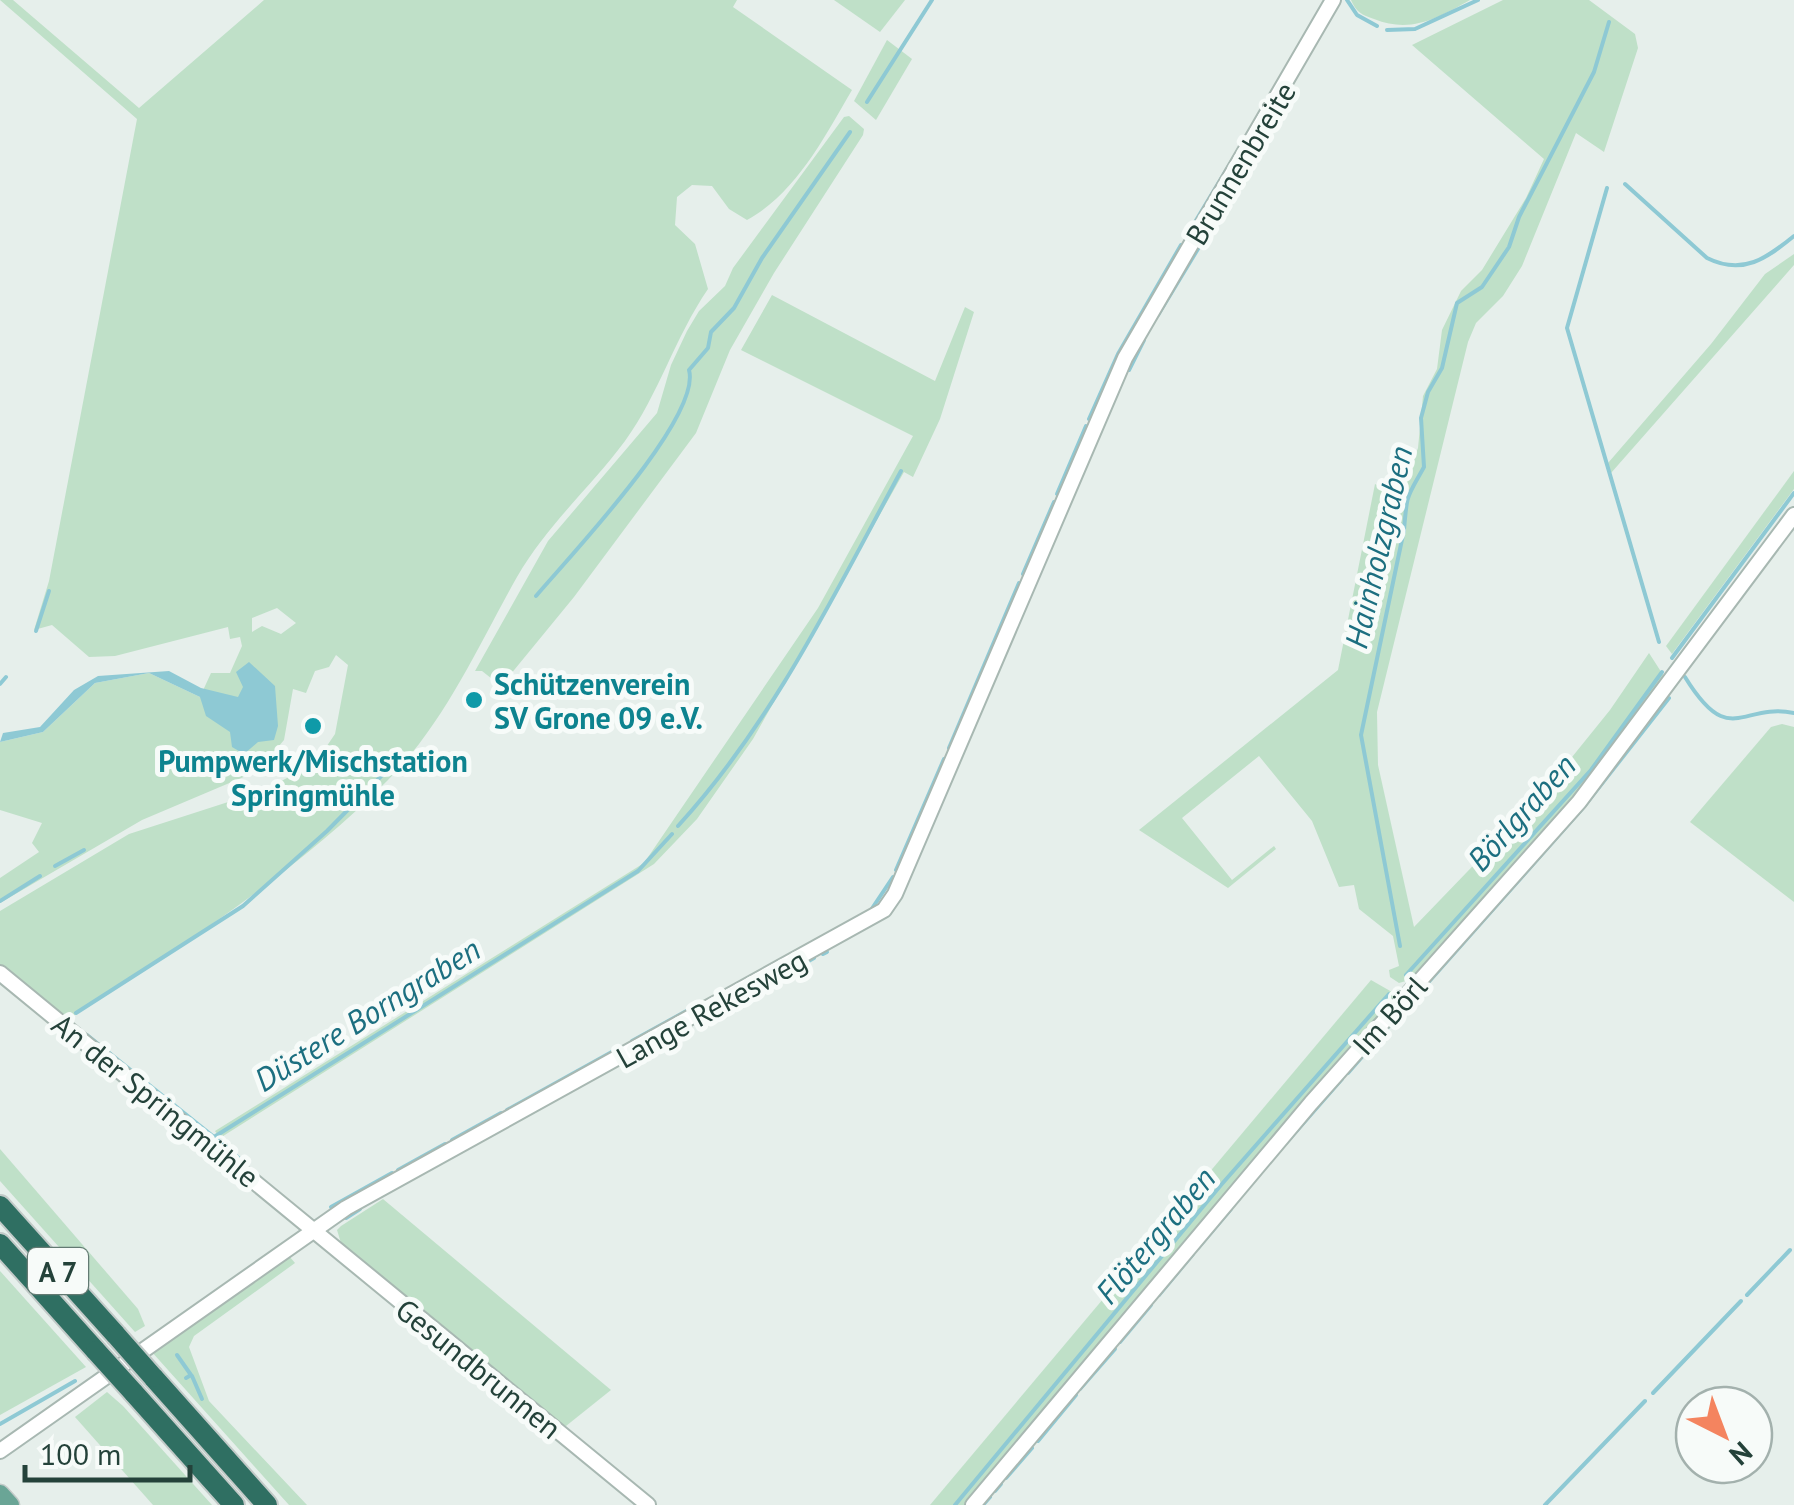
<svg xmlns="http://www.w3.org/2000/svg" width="1794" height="1505" font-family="'PT Sans',sans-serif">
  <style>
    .green { fill: #bfe0c8; fill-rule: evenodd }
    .water { fill: #8ec9d4 }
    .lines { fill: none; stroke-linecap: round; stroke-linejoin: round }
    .stream { stroke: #8ec9d4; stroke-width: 4 }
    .minor-casing { stroke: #a8b8b2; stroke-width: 18 }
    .major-casing { stroke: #c2cac8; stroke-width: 21 }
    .highway-casing { stroke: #c2cac8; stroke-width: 24 }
    .minor { stroke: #fff; stroke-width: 14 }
    .major { stroke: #6aa596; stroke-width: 18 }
    .highway { stroke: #2f6f62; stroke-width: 20 }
    .highway-bridge-casing { stroke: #c2cac8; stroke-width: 24; stroke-linecap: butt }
    .highway-bridge { stroke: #2f6f62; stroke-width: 20 }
    .culture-dot { fill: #0f9aa8; stroke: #f7fbf9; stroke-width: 4 }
    .labels { text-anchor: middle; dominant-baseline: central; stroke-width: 10; stroke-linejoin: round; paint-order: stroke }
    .shield { fill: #f7fbf9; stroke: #637a73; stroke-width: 2.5 }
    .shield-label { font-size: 28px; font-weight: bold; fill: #24423a }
    .street-label { font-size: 30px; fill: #24423a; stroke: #f7fbf9 }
    .culture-label { font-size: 30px; font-weight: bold; fill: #0d838f; stroke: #f7fbf9; text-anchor: start }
    .water-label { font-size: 32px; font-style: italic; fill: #1c6f80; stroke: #f7fbf9 }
  </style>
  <rect width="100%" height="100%" fill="#e6efeb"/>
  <g class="green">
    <path d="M0 0H13L139 108 264 0H737L733 7 852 90C824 138 796 193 747 220L729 209 712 186 692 185 677 197 675 225 695 244 708 289C675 337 659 394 625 441 590 488 547 525 517 577 477 648 446 721 388 780 293 876 180 946 67 1020L0 965V911L129 834 265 790 316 762 335 734 348 665 336 655 329 667 315 671 306 693 293 689 284 740 258 771 142 820 0 903V878L39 852 32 843 42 823 0 810V742L43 732 95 683 149 673 200 697 211 673H230L242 646 240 637 230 639 228 627 115 656 89 657 52 625 34 630 49 581 137 119ZM277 608 296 623 281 634 262 626 252 632V618Z"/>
    <polygon points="834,0 905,0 880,32"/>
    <path d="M1351 0H1470C1438 18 1411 34 1374 19 1362 15 1356 12 1351 0Z"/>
    <polygon points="1503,0 1589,0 1635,34 1638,48 1604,152 1576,133 1522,266 1503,296 1476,323 1468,342 1377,712 1378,765 1414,927 1543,793 1610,710 1649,653 1667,681 1625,741 1416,978 1399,983 1390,977 1389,970 1399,966 1393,936 1359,909 1354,885 1339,887 1312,821 1259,756 1182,818 1232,880 1274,846 1276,849 1228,888 1139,830 1338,670 1375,484 1399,497 1418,448 1423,396 1437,369 1442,330 1461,291 1482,270 1526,198 1544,159 1412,45"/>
    <polygon points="887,40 912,59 876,120 854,101"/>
    <polygon points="849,116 864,129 863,135 774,273 730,350 696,433 574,597 501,686 482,671 475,671 548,541 657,413 671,365 687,331 699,311 725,286 733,268 844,117"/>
    <polygon points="1794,254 1794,265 1611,473 1608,463 1711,344 1765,274"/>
    <polygon points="772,295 935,381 965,307 974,312 940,419 913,477 904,472 753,739 697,819 654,864 220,1138 215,1131 644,863 818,608 913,436 741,350"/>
    <polygon points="1794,471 1794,489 1672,654 1666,646"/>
    <polygon points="1782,724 1794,727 1794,902 1690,822 1771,727"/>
    <polygon points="1371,980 1392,992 1393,1004 968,1505 930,1505"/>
    <polygon points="0,1149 138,1309 145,1326 135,1332 0,1181"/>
    <polygon points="383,1199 611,1390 566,1426 553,1422 341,1243 337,1230 341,1226"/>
    <polygon points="289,1256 295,1263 194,1336 189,1347 209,1401 307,1505 289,1505 151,1351"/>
    <polygon points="0,1271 86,1367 0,1415"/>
    <polygon points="107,1392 123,1406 212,1505 153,1505 75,1417"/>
  </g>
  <polygon class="water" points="249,662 275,686 278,726 274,740 258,742 244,754 232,747 230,732 206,716 200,697 149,673 95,683 43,732 0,742 3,733 40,727 74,690 98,676 169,671 201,688 238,697 243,687 236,672"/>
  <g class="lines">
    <g class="stream">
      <polyline points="1347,0 1357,15 1377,26"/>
      <polyline points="1387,30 1415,29 1478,0"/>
      <polyline points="867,102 932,0"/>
      <path d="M1625 184 1707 258C1743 276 1767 258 1794 236"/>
      <polyline points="1607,188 1567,328 1659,642"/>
      <polyline points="1186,237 1239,149"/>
      <polyline points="1158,315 1210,229"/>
      <polyline points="1129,370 1144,340"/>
      <polyline points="1089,419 1118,354 1181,245"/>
      <polyline points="1057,494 1086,426"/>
      <polyline points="1023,574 1054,502"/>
      <path d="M536 596C570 556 702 417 689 370L708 348 711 332 734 308 762 258 850 132"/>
      <polyline points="36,631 49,591"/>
      <polyline points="1672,658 1794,493"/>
      <path d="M1685 677C1730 750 1741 702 1794 713"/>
      <polyline points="0,684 6,677"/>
      <polyline points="949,748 1019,583"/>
      <path d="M678 826C773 722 834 595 901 471"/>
      <polyline points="55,866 84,850"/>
      <polyline points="896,870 944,759"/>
      <polyline points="0,901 40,876"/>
      <polyline points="871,910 893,877"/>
      <path d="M1400 946 1361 735 1404 530C1407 492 1407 498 1424 467L1421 418 1428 392 1442 368 1457 303 1482 287 1509 247 1519 217 1594 72 1609 22"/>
      <polyline points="823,954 827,952"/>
      <polyline points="1406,975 1591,770 1662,672"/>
      <polyline points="742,998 814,958"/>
      <polyline points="1402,1012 1582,809 1669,698"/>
      <polyline points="76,1013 243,906 327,831 401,756"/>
      <polyline points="87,1035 214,1137 638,871 672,834"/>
      <polyline points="632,1041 701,1003"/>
      <polyline points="1348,1073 1395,1019"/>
      <polyline points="507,1110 619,1048"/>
      <polyline points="214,1137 247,1165"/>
      <polyline points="452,1140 501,1113"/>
      <polyline points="1286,1143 1342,1079"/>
      <polyline points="398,1170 445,1144"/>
      <polyline points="331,1207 392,1173"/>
      <polyline points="346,1218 360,1209"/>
      <polyline points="1198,1248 1231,1209"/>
      <polyline points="1159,1295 1193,1254"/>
      <polyline points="1747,1295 1790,1250"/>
      <polyline points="1120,1342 1151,1305"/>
      <polyline points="177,1355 191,1375 186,1378"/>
      <polyline points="192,1376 202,1399"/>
      <polyline points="1080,1389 1115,1349"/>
      <polyline points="1653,1393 1741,1301"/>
      <polyline points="0,1424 75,1381"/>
      <polyline points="1038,1441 1076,1395"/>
      <polyline points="1006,1478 1032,1448"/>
      <polyline points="995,1491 1001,1484"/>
      <polyline points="955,1505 1221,1185 1389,994"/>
      <polyline points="983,1505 990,1497"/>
      <polyline points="1545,1505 1645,1401"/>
    </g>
    <g class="minor-casing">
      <g id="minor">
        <polyline points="0,973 648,1505"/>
        <polyline points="0,1451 346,1208 884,910 895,894 1125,358 1333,0"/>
        <polyline points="973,1505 1311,1103 1579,802 1794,515"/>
      </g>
    </g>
    <g class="major-casing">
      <polyline id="major" points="0,1494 10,1505"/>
    </g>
    <g class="highway-casing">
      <g id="highway">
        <polyline points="0,1206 116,1335"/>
        <polyline points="0,1244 96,1351"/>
        <polyline points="153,1377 267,1505"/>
        <polyline points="133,1392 234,1505"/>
      </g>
    </g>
    <use href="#minor" class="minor"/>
    <use href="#major" class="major"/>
    <use href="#highway" class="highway"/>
    <g class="highway-bridge-casing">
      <g id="highway-bridge">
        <polyline points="116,1335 153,1377"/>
        <polyline points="96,1351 133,1392"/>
      </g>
    </g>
    <use href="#highway-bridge" class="highway-bridge"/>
  </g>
  <g class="culture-dot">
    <circle cx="474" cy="700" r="10"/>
    <circle cx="313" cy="726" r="10"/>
  </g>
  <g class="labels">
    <rect class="shield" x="28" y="1248" width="60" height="46" rx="8"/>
    <g class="shield-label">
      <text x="58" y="1271">A 7</text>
    </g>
    <g class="street-label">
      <text transform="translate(1240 163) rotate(-59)">Brunnenbreite</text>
      <text transform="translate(711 1008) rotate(-29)">Lange Rekesweg</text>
      <text transform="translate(1389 1015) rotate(-48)">Im Börl</text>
      <text transform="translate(156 1100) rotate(39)">An der Springmühle</text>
      <text transform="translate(479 1368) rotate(39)">Gesundbrunnen</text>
    </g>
    <g class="culture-label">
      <text x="494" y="683">Schützenverein<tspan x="494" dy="34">SV Grone 09 e.V.</tspan></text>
      <text x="313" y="760" text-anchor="middle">Pumpwerk/Mischstation<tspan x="313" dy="34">Springmühle</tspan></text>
    </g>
    <g class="water-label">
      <text transform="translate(1378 547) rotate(-77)">Hainholzgraben</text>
      <text transform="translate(1521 812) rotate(-48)">Börlgraben</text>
      <text transform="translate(367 1014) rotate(-32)">Düstere Borngraben</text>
      <text transform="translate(1155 1235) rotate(-50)">Flötergraben</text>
    </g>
  </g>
  <g transform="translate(1724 1435) rotate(138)"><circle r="48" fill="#f7fbf9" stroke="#a3b1ad" stroke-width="2.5"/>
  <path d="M0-8L18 38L0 25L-18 38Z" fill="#f4845f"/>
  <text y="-15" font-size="28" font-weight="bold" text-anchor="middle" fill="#24423a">N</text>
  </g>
  <path d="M25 1465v15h165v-15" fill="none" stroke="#24423a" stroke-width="5"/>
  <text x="40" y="1465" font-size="30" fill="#24423a" stroke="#f7fbf9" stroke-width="8" paint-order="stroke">100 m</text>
</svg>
